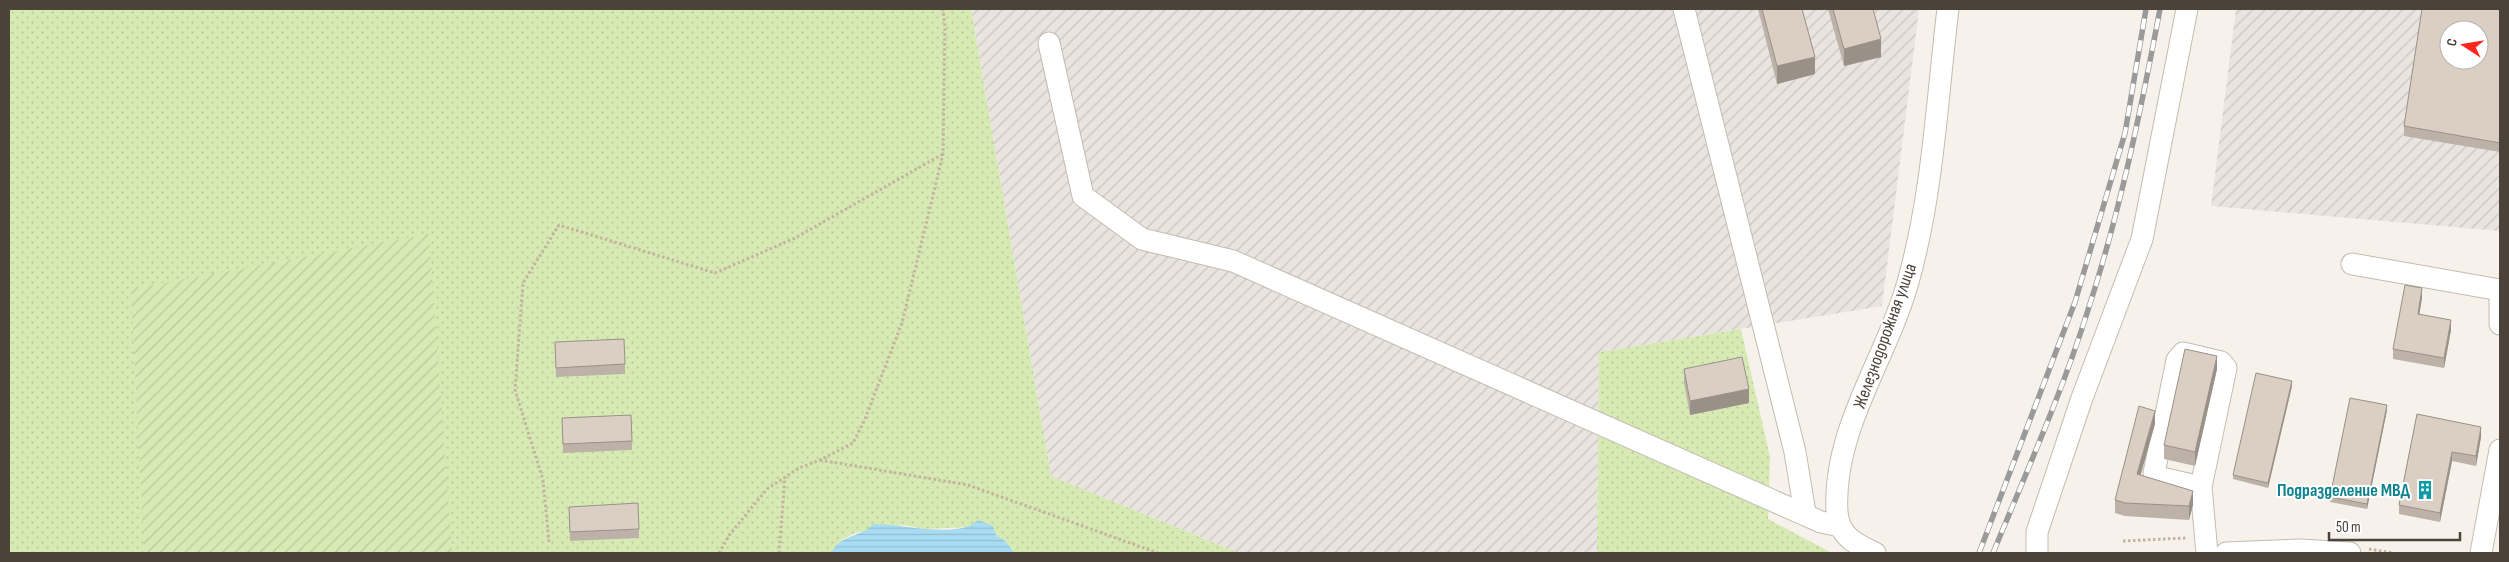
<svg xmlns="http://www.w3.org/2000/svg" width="2509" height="562" font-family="'Sofia Sans Condensed',sans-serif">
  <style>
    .industrial { fill: url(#industrial-furrows); fill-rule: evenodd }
    .grass { fill: url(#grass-dots) }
    .garden { fill: url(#garden-furrows) }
    .water { fill: url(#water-rules) }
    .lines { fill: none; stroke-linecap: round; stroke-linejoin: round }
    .minor-casing { stroke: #c5bbb0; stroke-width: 23 }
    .path { stroke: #c4b39e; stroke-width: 3; stroke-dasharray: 2.5 2.5; stroke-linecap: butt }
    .minor { stroke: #fff; stroke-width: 21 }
    .rail-casing { stroke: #9a9a9a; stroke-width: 5.5 }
    .rail { stroke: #fff; stroke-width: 4; stroke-dasharray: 11; stroke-linecap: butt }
    .wall { fill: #bcb2a8 }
    .shaded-wall { fill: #999188 }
    .building { fill: #dbcfc3; stroke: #999188; fill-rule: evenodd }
    .labels { text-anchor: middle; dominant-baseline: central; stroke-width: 4; stroke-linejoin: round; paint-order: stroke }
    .street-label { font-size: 18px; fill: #4b4239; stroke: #fff }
    .culture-label { font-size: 18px; font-weight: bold; fill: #0d838f; stroke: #fff; text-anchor: end }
  </style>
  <defs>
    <pattern id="industrial-furrows" width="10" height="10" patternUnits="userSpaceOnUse" patternTransform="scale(1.25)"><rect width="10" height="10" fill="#e9e4e0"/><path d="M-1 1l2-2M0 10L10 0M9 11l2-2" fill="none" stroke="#c9c5c1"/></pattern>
    <pattern id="grass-dots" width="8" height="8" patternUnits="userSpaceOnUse" patternTransform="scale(1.25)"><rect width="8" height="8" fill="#d7eab4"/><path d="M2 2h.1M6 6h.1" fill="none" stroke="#baca9c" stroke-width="1.8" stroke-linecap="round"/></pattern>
    <pattern id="garden-furrows" width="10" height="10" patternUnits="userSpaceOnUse" patternTransform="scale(1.25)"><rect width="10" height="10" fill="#d7eab4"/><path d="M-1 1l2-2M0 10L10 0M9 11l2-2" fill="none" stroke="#baca9c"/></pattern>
    <pattern id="water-rules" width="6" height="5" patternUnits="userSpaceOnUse" patternTransform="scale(1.25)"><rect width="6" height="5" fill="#a8dcf2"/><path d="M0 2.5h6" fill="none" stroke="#92bed0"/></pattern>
  </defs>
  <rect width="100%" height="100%" fill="#f6f2eb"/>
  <g class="industrial">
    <polygon points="971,9 1919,9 1882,306 1599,352 1597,553 1239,553 1051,476"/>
    <path d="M2236 9H2500V231L2211 206ZM2449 30H2479V60H2449Z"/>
  </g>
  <g class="grass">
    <polygon points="9,9 971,9 1051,476 1239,553 1015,553 1005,541 971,527 925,529 903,525 855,533 843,539 831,553 9,553"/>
    <polygon points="1741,329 1770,457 1768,519 1832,553 1597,553 1599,352"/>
  </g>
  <polygon class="garden" points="429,234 452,553 144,553 131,289"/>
  <path class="water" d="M978 520 993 526 996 535 1005 541 1015 553H831C842 533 861 538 873 524 900 523 958 540 978 520Z"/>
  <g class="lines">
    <g class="minor-casing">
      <g id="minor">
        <polyline points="1684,9 1795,452 1805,513"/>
        <polyline points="1049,43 1083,196 1142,239 1233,261 1821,522 1840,526"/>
        <polyline points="2352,264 2500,290"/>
        <polyline points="2500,301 2500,324"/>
        <polyline points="2201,487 2157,477 2154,473 2177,360 2183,353 2221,362 2226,368 2201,487 2207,553"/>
        <path d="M1875 553C1855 544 1839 536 1837 512 1832 430 1887 358 1908 282 1933 194 1937 99 1948 9"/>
        <polyline points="2037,553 2037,532 2082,398 2142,239 2187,9"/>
        <polyline points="2226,553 2301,550 2350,553"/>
        <polyline points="2481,553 2500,450"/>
      </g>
    </g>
    <g class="path">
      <polyline points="820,460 968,485 1158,553"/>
      <polyline points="2123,541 2186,538"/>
      <polyline points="549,542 543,480 515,390 523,283 559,225 715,273 795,238 943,154"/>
      <polyline points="2369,549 2393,553"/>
      <polyline points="719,553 730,534 767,489 799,468 820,460 853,443 865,419 902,323 943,154 945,27 943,9"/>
      <polyline points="779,553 785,477"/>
    </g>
    <use href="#minor" class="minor"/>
    <g class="rail-casing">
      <g id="rail">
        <polyline points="1979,553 2075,302 2125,133 2146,9"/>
        <path d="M1993 553C2026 473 2062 393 2088 310 2120 212 2141 110 2160 9"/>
      </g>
    </g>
    <use href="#rail" class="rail"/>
  </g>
  <g class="wall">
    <polygon points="1758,9 1802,9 1815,74 1777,84"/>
    <polygon points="1828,9 1873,9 1881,57 1844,66"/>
    <polygon points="2500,9 2500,152 2404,136 2404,126"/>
    <polygon points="2422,298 2419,314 2451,330 2444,368 2393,359 2393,349"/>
    <polygon points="555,342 625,364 625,374 556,377"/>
    <polygon points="1684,369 1749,403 1690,415 1684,383"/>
    <polygon points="2217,369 2195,466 2164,459 2164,445"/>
    <polygon points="2292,386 2268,488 2233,479 2233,475"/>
    <polygon points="2387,410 2367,509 2330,502 2330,497"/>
    <polygon points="2417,414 2481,437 2476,466 2452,461 2440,522 2399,514 2399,505"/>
    <polygon points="562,418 632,441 632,450 563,453"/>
    <polygon points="2155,424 2140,475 2193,505 2189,520 2125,516 2115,513 2115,500"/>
    <polygon points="569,507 639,529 639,538 570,541"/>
  </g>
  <g class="shaded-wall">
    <polygon points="1881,39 1881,57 1844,66 1844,49"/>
    <polygon points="1815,57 1815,74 1777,84 1777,66"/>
    <polygon points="2422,288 2422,298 2418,323 2418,314"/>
    <polygon points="2451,320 2451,330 2444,368 2444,358"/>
    <polygon points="2217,356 2217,369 2195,466 2195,452"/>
    <polygon points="2292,381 2292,386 2268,488 2268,483"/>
    <polygon points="1749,389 1749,403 1690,415 1690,401"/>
    <polygon points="2387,405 2387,410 2367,509 2367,504"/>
    <polygon points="2155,411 2155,424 2137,488 2137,474"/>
    <polygon points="2481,427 2481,437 2476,466 2476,456"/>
    <polygon points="2452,452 2452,461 2440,522 2440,513"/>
    <polygon points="2193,491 2193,505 2189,520 2189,506"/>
  </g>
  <g class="building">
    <polygon points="1762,9 1802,9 1815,57 1777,66"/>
    <polygon points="1833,9 1873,9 1881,39 1844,49"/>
    <path d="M2422 9H2500V143L2404 126ZM2449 30H2479V60H2449Z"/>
    <polygon points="2405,285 2422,288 2418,314 2451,320 2444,358 2393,349"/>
    <polygon points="624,339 625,364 556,368 555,342"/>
    <polygon points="2185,349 2217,356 2195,452 2164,445"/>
    <polygon points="1742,357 1749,389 1690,401 1684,369"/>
    <polygon points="2256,373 2292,381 2268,483 2233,475"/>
    <polygon points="2350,398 2387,405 2367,504 2330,497"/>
    <polygon points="2139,406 2155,411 2137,474 2193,491 2189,506 2125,503 2115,500"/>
    <polygon points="2417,414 2481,427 2476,456 2452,452 2440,513 2399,505"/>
    <polygon points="631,415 632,441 563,444 562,418"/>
    <polygon points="638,503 639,529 570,532 569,507"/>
  </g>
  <defs>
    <g id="building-bare" transform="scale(1.5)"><path d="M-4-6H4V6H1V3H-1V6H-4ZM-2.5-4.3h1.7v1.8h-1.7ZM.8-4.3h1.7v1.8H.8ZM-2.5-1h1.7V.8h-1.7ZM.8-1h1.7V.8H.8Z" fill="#0f9aa8" stroke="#fff" stroke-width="2.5" paint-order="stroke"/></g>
  </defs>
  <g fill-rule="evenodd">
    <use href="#building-bare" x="2425" y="490"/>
  </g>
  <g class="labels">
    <g class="street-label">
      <text transform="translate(1885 336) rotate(-70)">Железнодорожная улица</text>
    </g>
    <g class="culture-label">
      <text x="2410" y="490">Подразделение МВД</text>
    </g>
  </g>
  <rect width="2509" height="562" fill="none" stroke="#4b4239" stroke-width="20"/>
  <g transform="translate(2464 45) rotate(282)"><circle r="24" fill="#ffffff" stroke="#b7b3b0"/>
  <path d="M0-4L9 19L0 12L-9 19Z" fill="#fd261c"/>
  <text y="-8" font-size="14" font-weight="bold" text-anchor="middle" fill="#4b4239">С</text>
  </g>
  <path d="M2329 532v8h131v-8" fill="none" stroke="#4b4239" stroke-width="2.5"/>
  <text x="2336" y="532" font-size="15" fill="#4b4239" stroke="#ffffff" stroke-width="4" paint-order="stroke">50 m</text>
</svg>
